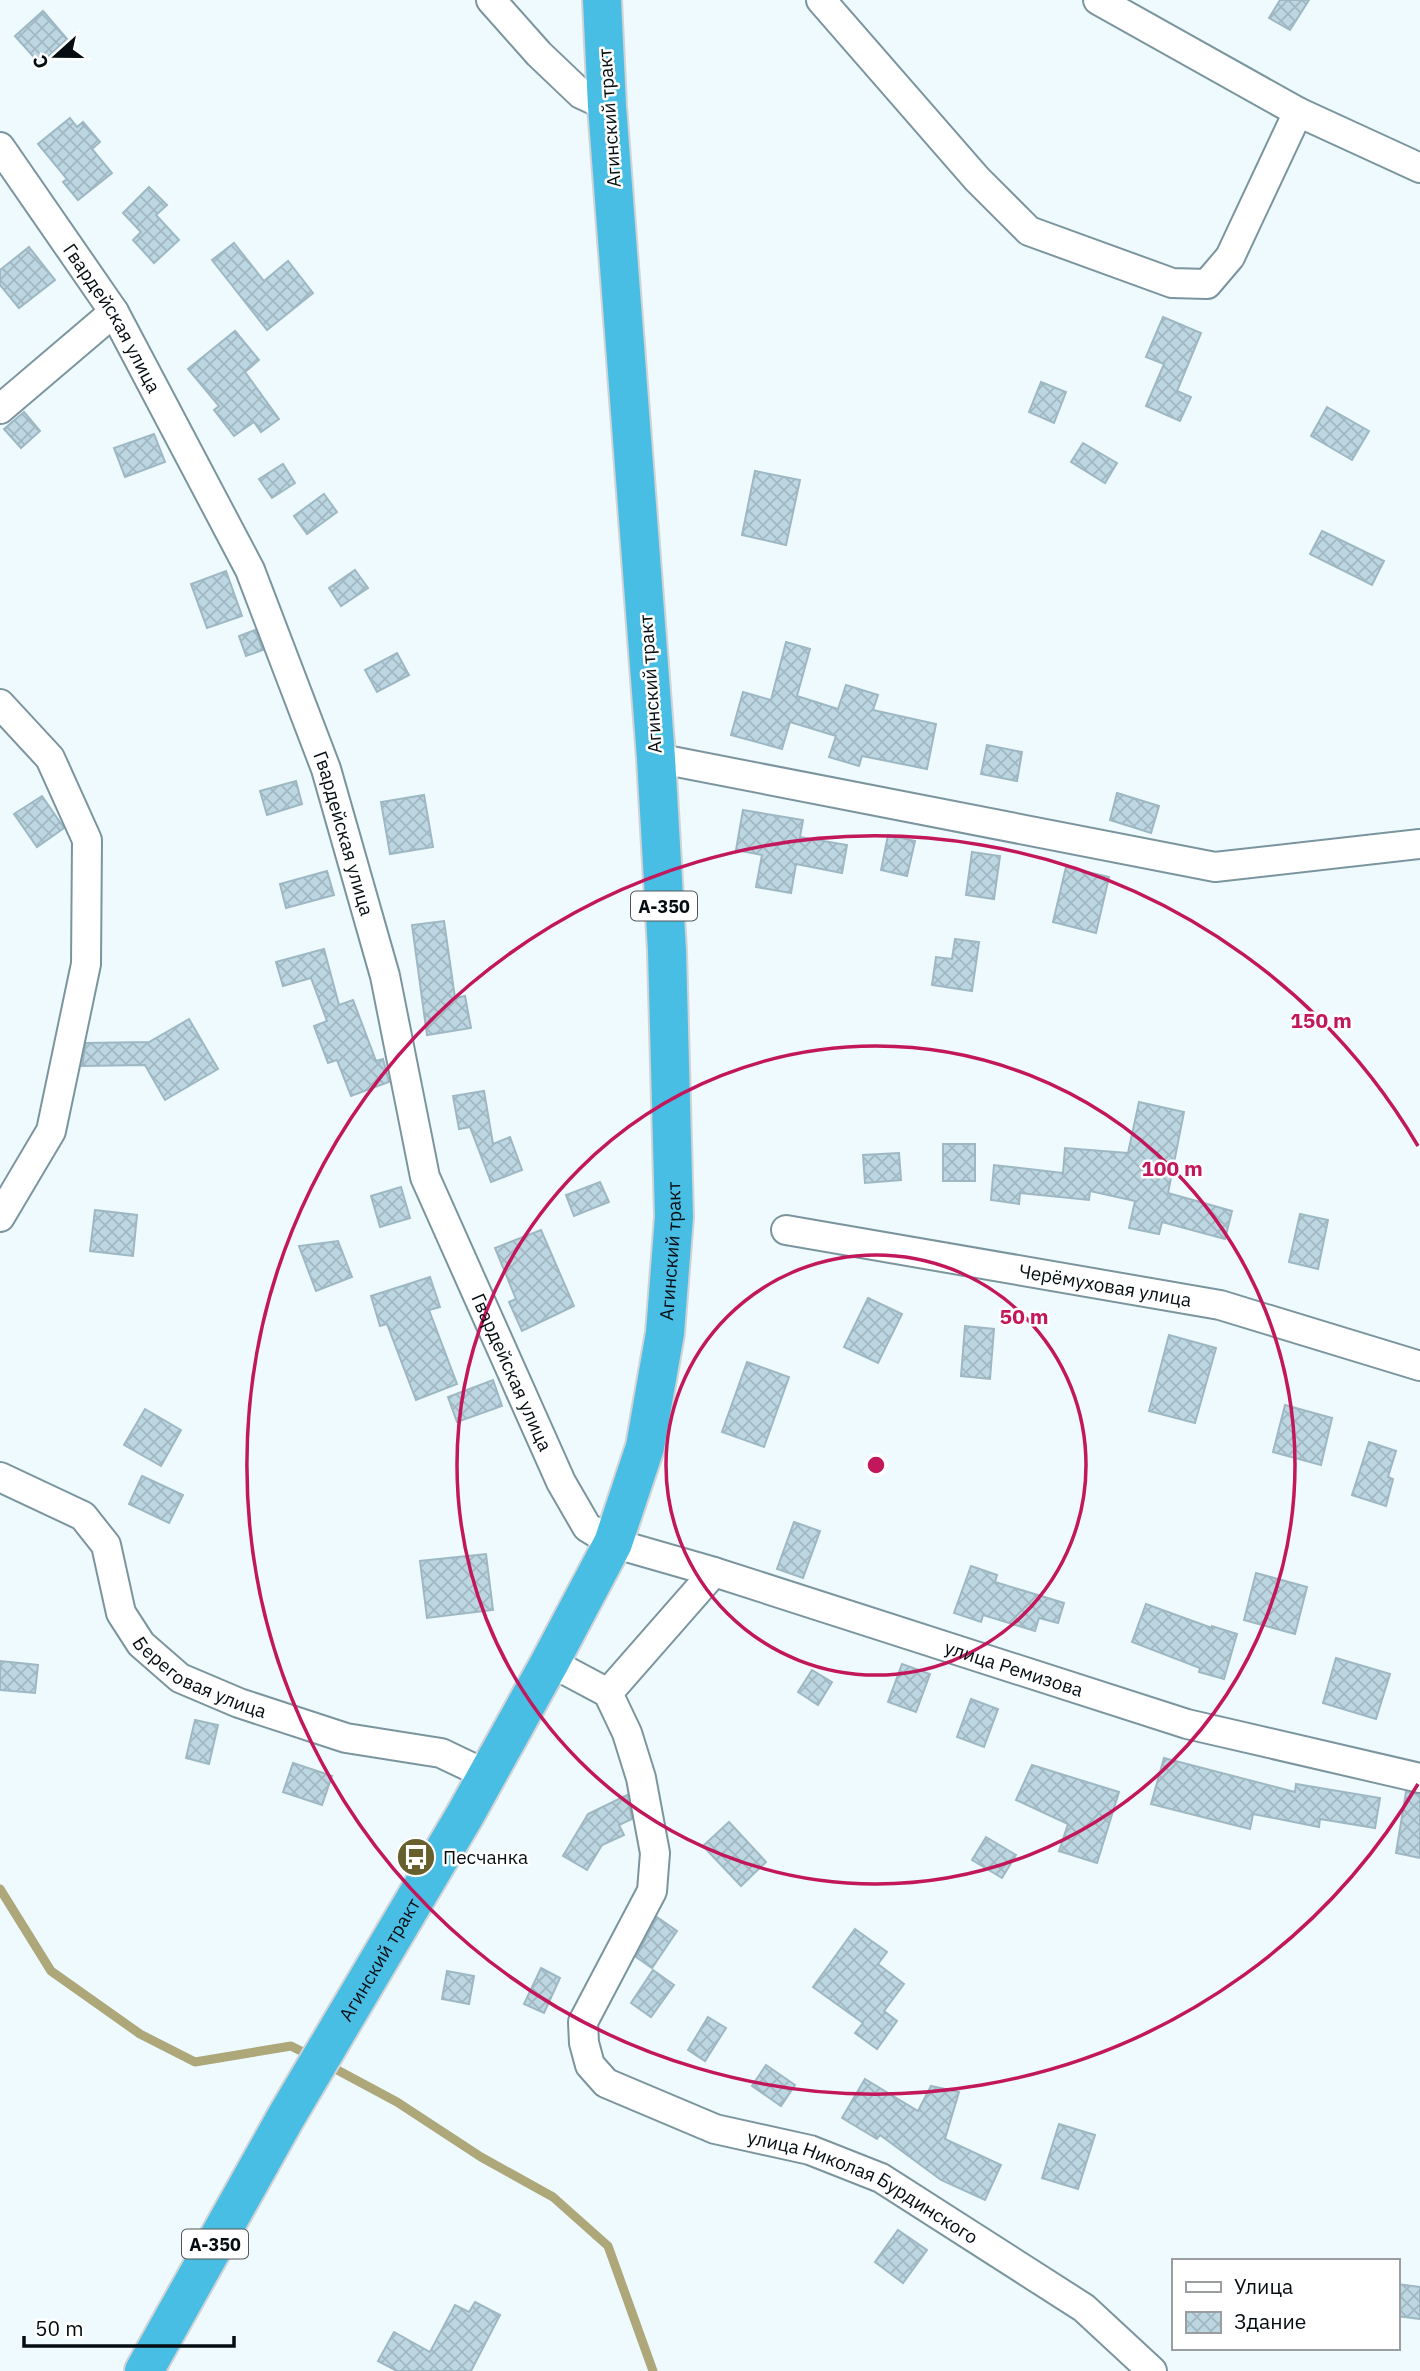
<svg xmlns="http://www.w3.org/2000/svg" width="1420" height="2371" font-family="'IBM Plex Sans',sans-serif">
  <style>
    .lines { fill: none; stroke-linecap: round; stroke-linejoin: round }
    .stream { stroke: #ada779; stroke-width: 9 }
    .building { fill: url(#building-cross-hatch); stroke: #9eb8c3; stroke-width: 2 }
    .minor-casing { stroke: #7b959f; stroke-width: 32 }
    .highway-casing { stroke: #d2d3d4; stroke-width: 42 }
    .minor { stroke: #fff; stroke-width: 28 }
    .highway { stroke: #49bee5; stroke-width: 38 }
    .ring { fill: none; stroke: #c2185b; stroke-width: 3.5 }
    .labels { text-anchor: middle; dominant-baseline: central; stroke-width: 5; stroke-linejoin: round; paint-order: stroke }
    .shield { fill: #fff; stroke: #505658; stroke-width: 2 }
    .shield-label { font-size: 18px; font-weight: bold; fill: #050d11 }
    .street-label { font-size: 19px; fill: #050d11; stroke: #fff }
    .poi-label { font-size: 19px; fill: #050d11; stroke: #fff; text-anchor: start }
    .centre { fill: #c2185b; stroke: #fff; stroke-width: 3.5 }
    .ring-label { font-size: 21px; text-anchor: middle; font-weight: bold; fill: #c2185b; stroke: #fff; stroke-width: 5; stroke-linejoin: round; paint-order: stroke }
  </style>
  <defs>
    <pattern id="building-cross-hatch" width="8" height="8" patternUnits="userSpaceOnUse" patternTransform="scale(1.75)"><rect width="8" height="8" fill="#bdd7e2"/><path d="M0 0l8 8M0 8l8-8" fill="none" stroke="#a1b7c1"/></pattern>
  </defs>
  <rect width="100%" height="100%" fill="#effafe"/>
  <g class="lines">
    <g class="stream">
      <polyline points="0,1889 51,1971 140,2034 195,2062 291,2046 313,2057"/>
      <polyline points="328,2065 397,2102 481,2157 553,2197 608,2246 653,2371"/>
    </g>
  </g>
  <g class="building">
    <polygon points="1280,0 1309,0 1290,30 1269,18"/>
    <polygon points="43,11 67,39 40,64 15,36"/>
    <polygon points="70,118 77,127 83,122 100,142 92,149 112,173 78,200 63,182 67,179 38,144"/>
    <polygon points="149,187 167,205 156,215 179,240 154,263 133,240 141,232 123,213"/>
    <polygon points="234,243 264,281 288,261 313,293 267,330 212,260"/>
    <polygon points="29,247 55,280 19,308 0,285 0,270"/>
    <polygon points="1163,317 1201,333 1177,391 1191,397 1180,421 1146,406 1164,364 1146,357"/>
    <polygon points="235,331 259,360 245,372 279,419 261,432 254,422 234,436 214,410 219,406 188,369"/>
    <polygon points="1041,382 1066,392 1054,423 1029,412"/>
    <polygon points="1327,407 1369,431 1352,460 1311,436"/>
    <polygon points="24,412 40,431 21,448 4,429"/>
    <polygon points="154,434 165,462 125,477 114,448"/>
    <polygon points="1083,443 1117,463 1105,483 1071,462"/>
    <polygon points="283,464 295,483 272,498 259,479"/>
    <polygon points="755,471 800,480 786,545 742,535"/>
    <polygon points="324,494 337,512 307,534 294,516"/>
    <polygon points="1322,531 1384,561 1372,585 1310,554"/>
    <polygon points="355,570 368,588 341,606 329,588"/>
    <polygon points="226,571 242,616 207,628 191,584"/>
    <polygon points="255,630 263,650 246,656 239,636"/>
    <polygon points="786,642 810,649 797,696 838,709 846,685 878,695 873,710 936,724 927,769 862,756 859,766 829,757 836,736 790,722 782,749 731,735 743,692 771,700"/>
    <polygon points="397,653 409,675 377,692 365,670"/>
    <polygon points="987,745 1022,752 1017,781 981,774"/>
    <polygon points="296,781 302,804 267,815 260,791"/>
    <polygon points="1117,793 1159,806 1151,833 1110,820"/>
    <polygon points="424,795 433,847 390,854 381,802"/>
    <polygon points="42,796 64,828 37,847 14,814"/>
    <polygon points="743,810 803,820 800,837 847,845 842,873 796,864 791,893 756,887 762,855 736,850"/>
    <polygon points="888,835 915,841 907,876 881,870"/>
    <polygon points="972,852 1000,856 994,899 966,895"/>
    <polygon points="1066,867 1109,877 1096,933 1053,922"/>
    <polygon points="327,871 334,895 286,908 280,884"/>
    <polygon points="444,921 455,998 465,996 471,1028 427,1035 412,925"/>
    <polygon points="955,939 979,942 972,991 932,985 936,957 952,959"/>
    <polygon points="324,949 339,1005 353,1000 376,1061 383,1059 389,1082 351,1096 337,1060 328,1063 314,1026 327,1021 311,978 283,986 276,962"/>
    <polygon points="189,1019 218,1069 165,1100 145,1065 82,1066 86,1043 149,1042"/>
    <polygon points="484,1091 493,1144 510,1137 522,1170 491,1182 470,1127 459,1129 453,1096"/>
    <polygon points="1139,1102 1184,1112 1168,1193 1232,1211 1225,1239 1162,1222 1159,1234 1129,1228 1135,1201 1090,1191 1089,1200 1020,1193 1019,1204 991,1200 994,1165 1063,1173 1065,1148 1128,1153"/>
    <rect x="943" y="1144" width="32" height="37"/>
    <polygon points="899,1153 901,1180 865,1183 863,1155"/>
    <polygon points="600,1182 609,1202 574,1216 566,1195"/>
    <polygon points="401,1187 410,1218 380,1227 371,1196"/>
    <polygon points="95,1210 137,1215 133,1256 90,1251"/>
    <polygon points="1300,1214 1328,1220 1318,1269 1289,1262"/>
    <polygon points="541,1230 574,1306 522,1331 509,1302 516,1299 495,1248"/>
    <polygon points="338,1241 352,1277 316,1291 299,1246"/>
    <polygon points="430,1277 440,1307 429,1310 457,1384 416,1400 387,1324 380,1326 371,1296"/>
    <polygon points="868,1298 902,1314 878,1363 844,1347"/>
    <polygon points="965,1326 994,1329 990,1379 961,1376"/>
    <polygon points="1169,1335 1216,1348 1195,1423 1149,1411"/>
    <polygon points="747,1362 789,1377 764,1447 722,1432"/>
    <polygon points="493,1380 502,1406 457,1422 448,1397"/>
    <polygon points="1285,1405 1332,1418 1321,1465 1273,1452"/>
    <polygon points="145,1409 181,1430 161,1466 124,1445"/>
    <polygon points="1369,1442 1396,1451 1388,1477 1393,1479 1386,1506 1352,1495"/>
    <polygon points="142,1476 183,1495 169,1523 129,1504"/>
    <polygon points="794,1522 820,1531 803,1578 777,1569"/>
    <polygon points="486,1554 493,1610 427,1618 420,1561"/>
    <polygon points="971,1566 997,1575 995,1582 1064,1603 1058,1623 1039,1618 1035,1631 983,1615 981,1622 954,1613"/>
    <polygon points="1256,1573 1307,1587 1295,1634 1244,1620"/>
    <polygon points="1146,1604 1212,1628 1212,1626 1237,1634 1224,1679 1199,1672 1200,1668 1132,1642"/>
    <polygon points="1336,1658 1390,1674 1376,1719 1323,1703"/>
    <polygon points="0,1661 38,1665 35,1693 0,1690"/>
    <polygon points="902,1664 930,1674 916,1712 888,1702"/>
    <polygon points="812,1670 832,1682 818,1705 798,1692"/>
    <polygon points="971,1699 998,1709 984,1747 957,1737"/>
    <polygon points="195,1720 218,1725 209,1764 186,1758"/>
    <polygon points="1164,1758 1295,1792 1296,1784 1380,1798 1375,1828 1320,1819 1319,1827 1253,1814 1250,1829 1151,1804"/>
    <polygon points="293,1763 332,1776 322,1805 283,1792"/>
    <polygon points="1032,1765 1119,1792 1097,1863 1059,1851 1068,1824 1016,1800"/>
    <polygon points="1406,1792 1420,1794 1420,1858 1396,1853"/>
    <polygon points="627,1795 632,1819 619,1825 624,1835 602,1845 587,1870 563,1856 588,1814"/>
    <polygon points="729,1822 766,1862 741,1886 703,1846"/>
    <polygon points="986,1837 1016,1855 1002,1878 972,1860"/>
    <polygon points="657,1917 677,1931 652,1968 636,1957"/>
    <polygon points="855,1929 887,1952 878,1964 904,1984 884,2011 897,2021 877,2049 855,2033 863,2023 813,1987"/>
    <polygon points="541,1968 560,1978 544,2013 524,2004"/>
    <polygon points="653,1970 674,1985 651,2017 631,2003"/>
    <polygon points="447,1971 474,1976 469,2004 442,1999"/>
    <polygon points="708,2017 726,2028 705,2061 688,2050"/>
    <polygon points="766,2065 795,2085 781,2106 752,2086"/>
    <polygon points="865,2079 918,2111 931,2086 959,2092 945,2139 1001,2165 985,2200 941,2180 880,2135 877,2139 842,2118"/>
    <polygon points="1059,2124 1095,2135 1078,2189 1042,2178"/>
    <polygon points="898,2230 927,2250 903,2283 875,2262"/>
    <polygon points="1397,2284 1420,2287 1420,2319 1397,2316"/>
    <polygon points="475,2302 500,2315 471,2371 397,2371 378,2361 394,2332 430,2352 455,2305 469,2312"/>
  </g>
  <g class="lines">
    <g class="minor-casing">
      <g id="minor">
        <polyline points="491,0 539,54 581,94 607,106"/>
        <polyline points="821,0 977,179 1029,231 1172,283 1207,284 1230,257 1298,112"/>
        <polyline points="1098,0 1298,112 1420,168"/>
        <path id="s1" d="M0 147 114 312 250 570 326 769 385 976 425 1177 561 1482 587 1527 613 1543 714 1572 1187 1724 1420 1778"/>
        <polyline points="0,409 114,312"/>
        <polyline points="0,704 50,758 87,840 86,964 51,1131 0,1217"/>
        <polyline points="656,758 1215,867 1420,844"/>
        <path id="s2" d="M786 1230 1220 1305 1420 1366"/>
        <path id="s3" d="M0 1477 83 1516 106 1545 121 1613 141 1644 180 1678 239 1703 346 1738 441 1753 487 1775"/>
        <path id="s4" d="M550 1662 608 1693 627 1733 641 1778 655 1853 652 1891 583 2022 584 2043 590 2065 606 2083 715 2129 810 2150 881 2178 1084 2308 1152 2371"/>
        <polyline points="608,1693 714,1572"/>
      </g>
    </g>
    <g class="highway-casing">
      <g id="highway">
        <path id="s5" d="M144 2371 286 2117 465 1815 550 1662 613 1543 645 1447 665 1333 674 1217 667 951 656 758 607 106 602 0"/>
      </g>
    </g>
    <use href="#minor" class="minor"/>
    <use href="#highway" class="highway"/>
  </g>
  <g class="ring">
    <circle cx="876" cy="1465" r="210"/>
    <circle cx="876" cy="1465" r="419"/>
    <path d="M1418 1784A629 629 0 1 1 1418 1146"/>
  </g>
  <defs>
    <g id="bus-disc" transform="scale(2.0125)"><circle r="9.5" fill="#67602c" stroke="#fff"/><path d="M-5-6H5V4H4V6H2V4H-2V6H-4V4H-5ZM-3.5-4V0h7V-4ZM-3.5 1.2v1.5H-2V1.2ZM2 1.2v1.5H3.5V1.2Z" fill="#fff"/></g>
  </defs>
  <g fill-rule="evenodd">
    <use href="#bus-disc" x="416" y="1857"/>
  </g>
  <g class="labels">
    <g class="shield">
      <rect x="631" y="891.5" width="66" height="29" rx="5"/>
      <rect x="182" y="2229.5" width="66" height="29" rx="5"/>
    </g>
    <g class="shield-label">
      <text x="664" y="906">А-350</text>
      <text x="215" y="2244">А-350</text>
    </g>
    <g class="street-label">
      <text transform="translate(609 118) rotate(-94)">Агинский тракт</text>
      <text stroke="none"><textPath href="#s1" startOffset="205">Гвардейская улица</textPath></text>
      <text transform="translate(650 684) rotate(-94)">Агинский тракт</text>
      <text stroke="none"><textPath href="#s1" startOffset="772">Гвардейская улица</textPath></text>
      <text stroke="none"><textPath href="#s5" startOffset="1251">Агинский тракт</textPath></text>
      <text stroke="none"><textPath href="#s2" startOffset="324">Черёмуховая улица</textPath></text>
      <text stroke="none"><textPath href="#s1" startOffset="1339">Гвардейская улица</textPath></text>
      <text stroke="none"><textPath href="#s1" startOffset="1962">улица Ремизова</textPath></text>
      <text stroke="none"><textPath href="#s3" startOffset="304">Береговая улица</textPath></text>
      <text stroke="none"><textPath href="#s5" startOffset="474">Агинский тракт</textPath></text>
      <text stroke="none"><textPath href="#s4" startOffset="766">улица Николая Бурдинского</textPath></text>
    </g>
    <g class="poi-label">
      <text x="443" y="1857">Песчанка</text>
    </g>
  </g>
  <circle cx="876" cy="1465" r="10" class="centre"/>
  <g class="ring-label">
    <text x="1321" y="1028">150 m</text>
    <text x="1172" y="1176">100 m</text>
    <text x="1024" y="1324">50 m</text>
  </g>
  <rect x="1172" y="2259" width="228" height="91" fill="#ffffff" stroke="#9b9ea0" stroke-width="2"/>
  <rect x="1186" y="2282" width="35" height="10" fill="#ffffff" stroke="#9b9ea0" stroke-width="2"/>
  <text x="1234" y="2294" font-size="21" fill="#050d11">Улица</text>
  <rect x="1186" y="2312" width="35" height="21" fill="url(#building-cross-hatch)" stroke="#9b9ea0" stroke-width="2"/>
  <text x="1234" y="2329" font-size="21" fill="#050d11">Здание</text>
  <g transform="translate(56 56) rotate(249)" stroke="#ffffff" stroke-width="5" paint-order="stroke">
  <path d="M0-5L12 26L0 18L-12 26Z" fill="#050d11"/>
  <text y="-10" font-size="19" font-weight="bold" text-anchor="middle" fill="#050d11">С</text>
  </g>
  <path d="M24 2336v10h210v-10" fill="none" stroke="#050d11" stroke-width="3.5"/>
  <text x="35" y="2336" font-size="21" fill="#050d11" stroke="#ffffff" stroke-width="5" paint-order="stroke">50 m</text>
</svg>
